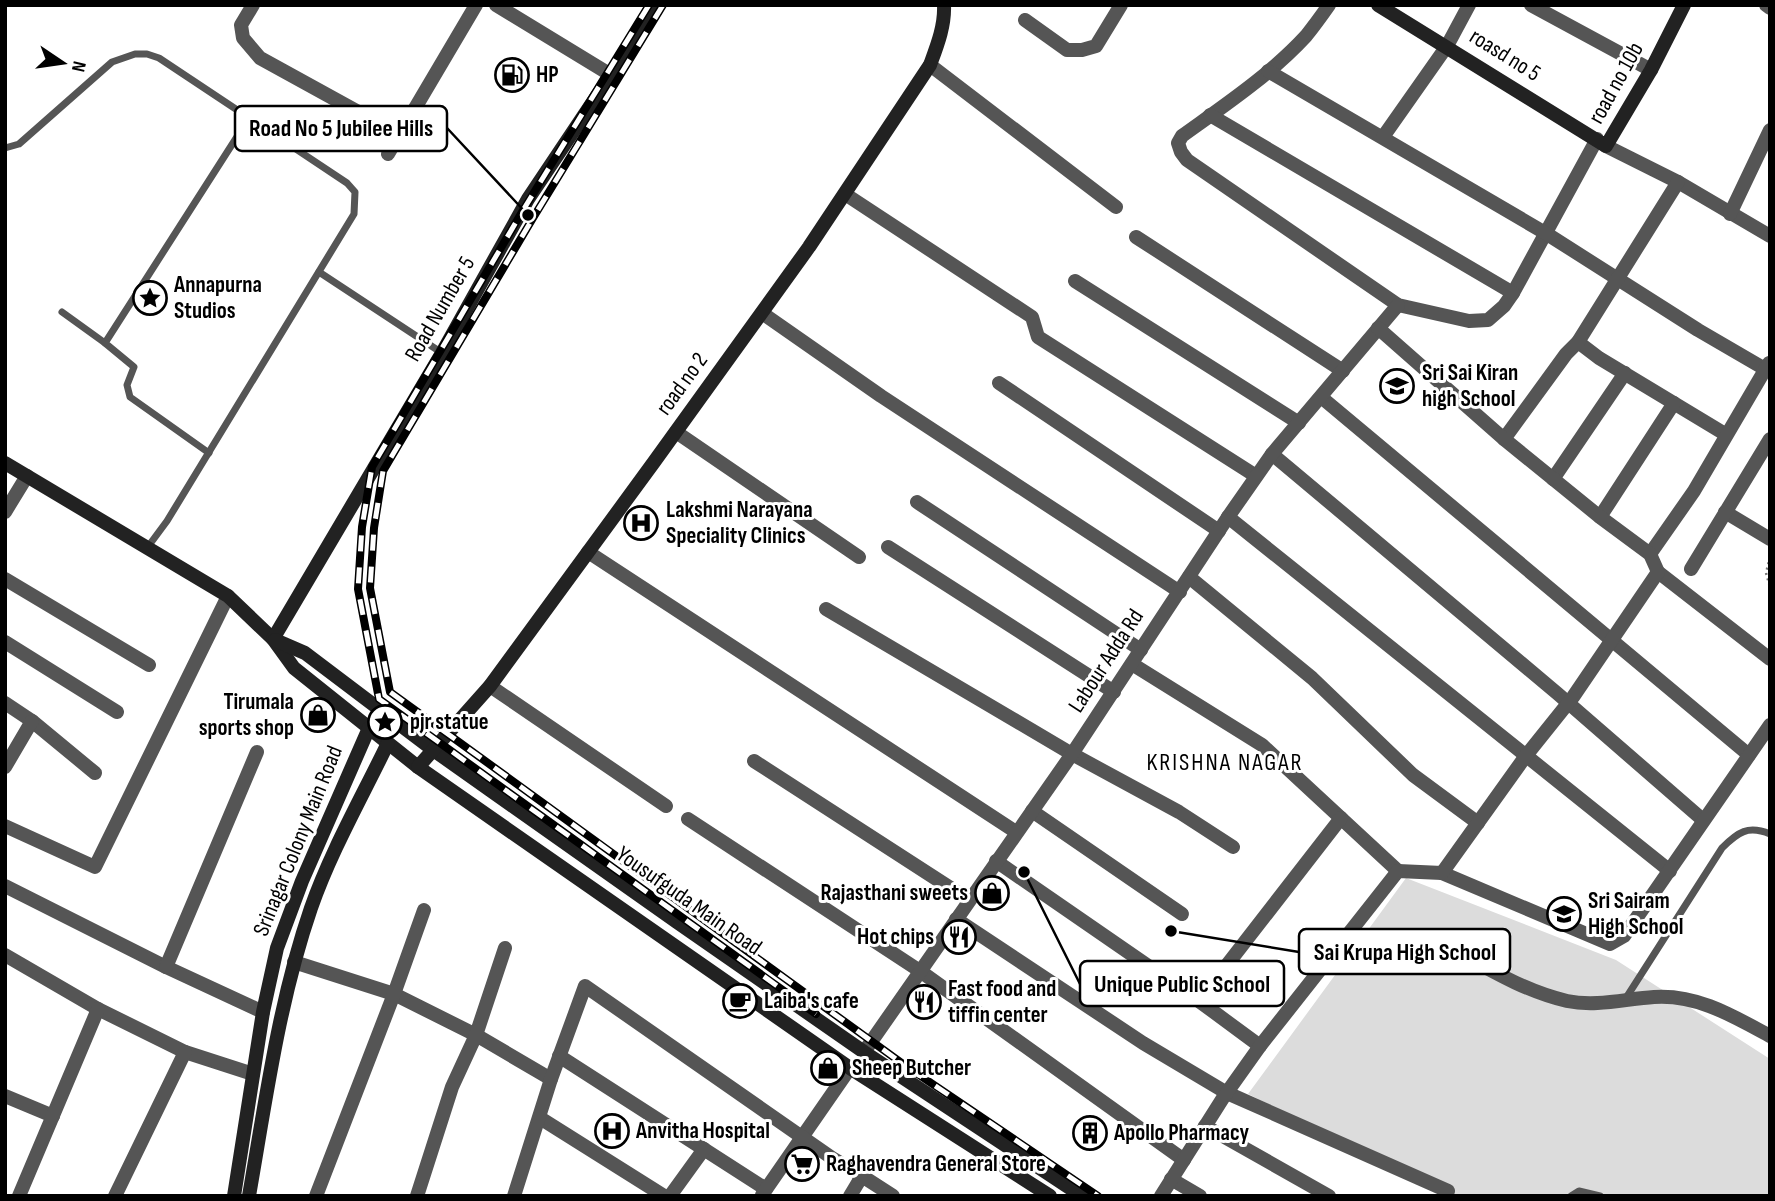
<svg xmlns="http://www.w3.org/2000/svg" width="1775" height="1201" font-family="'Sofia Sans Condensed',sans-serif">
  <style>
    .pitch { fill: #dcdcdc }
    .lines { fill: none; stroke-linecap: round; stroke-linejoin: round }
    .path { stroke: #777; stroke-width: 2.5; stroke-dasharray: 2 3.5; stroke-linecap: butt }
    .lane { stroke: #555; stroke-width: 7 }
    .street { stroke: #555; stroke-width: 14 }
    .secondary { stroke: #222; stroke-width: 14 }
    .rail-casing { stroke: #000; stroke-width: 8 }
    .rail { stroke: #fff; stroke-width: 5; stroke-dasharray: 16; stroke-linecap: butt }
    .labels { text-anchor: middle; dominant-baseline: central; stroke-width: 6; stroke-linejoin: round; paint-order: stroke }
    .street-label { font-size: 23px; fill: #000; stroke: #fff }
    .poi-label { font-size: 23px; font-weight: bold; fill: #000; stroke: #fff; text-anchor: start }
    .neighbourhood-label { font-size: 24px; letter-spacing: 2px; fill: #000; stroke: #fff }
    .leader { fill: none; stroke: #000; stroke-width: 2.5 }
    .callout-dot { fill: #000; stroke: #fff; stroke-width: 2.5 }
    .callout { fill: #fff; stroke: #000; stroke-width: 2.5 }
    .callout-label { font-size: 24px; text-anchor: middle; font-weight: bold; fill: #000 }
  </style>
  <rect width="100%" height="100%" fill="#fff"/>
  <polygon class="pitch" points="1406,878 1616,960 1770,1059 1770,1196 1447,1196 1447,1191 1248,1094"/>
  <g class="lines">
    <polyline class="path" points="1770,557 1766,573 1770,587"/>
    <g class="lane">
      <polyline points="5,148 19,144 112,62 135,54 147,54 159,58 347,183 355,192 354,214 167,521 147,548"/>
      <polyline points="319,272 442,353"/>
      <polyline points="62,312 105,343"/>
      <polyline points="209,453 130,397 127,385 134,367 105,343 249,118"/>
      <path d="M1626 998 1722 848C1738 832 1748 825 1770 834"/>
      <polyline points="1571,1196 1579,1191 1600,1196"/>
    </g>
    <g class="street">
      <polyline points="253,5 241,25 243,38 260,58 400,135"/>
      <polyline points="496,5 611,75"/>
      <path d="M1329 5C1322 15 1314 26 1306 36 1270 75 1225 105 1182 136L1178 143 1181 152 1187 160 1398 305 1469 321 1488 320 1504 306 1513 293 1597 139"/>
      <polyline points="1531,5 1651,70"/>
      <polyline points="1766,5 1770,8"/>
      <polyline points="1025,20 1067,50 1082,50 1096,46 1121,5"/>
      <polyline points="930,65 1116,207"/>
      <polyline points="1268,71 1547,234 1698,330 1765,369"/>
      <polyline points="1210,115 1513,293"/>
      <polyline points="1383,137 1447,46 1469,5"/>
      <polyline points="1606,146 1678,182 1770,236"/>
      <polyline points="388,154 476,5"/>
      <polyline points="845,194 1032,317 1038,337 1256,476"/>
      <polyline points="1730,214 1770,130"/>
      <polyline points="1136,237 1343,371"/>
      <polyline points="1075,281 1299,423"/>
      <polyline points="762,313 881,396 1180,592"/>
      <polyline points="1578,342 1599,358 1725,434"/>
      <polyline points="999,383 1219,531"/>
      <polyline points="1321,397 1749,755"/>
      <polyline points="676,432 859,557"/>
      <polyline points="1504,439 1566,354 1578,342 1678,182"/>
      <polyline points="1272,454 1558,694 1703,820"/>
      <polyline points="1553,479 1625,373"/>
      <polyline points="917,502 1141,650"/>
      <polyline points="5,512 27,476"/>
      <polyline points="1725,512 1770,539"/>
      <polyline points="1228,517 1670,871"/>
      <polyline points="1600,517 1674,403"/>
      <polyline points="888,547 1114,692"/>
      <polyline points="588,552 1016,832"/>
      <polyline points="1650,554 1694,491 1769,363"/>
      <polyline points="1691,569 1770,439"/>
      <polyline points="1658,572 1770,659"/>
      <polyline points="1189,577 1312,678 1413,775 1478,823"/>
      <polyline points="5,579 149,665"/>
      <polyline points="826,609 1072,754 1179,812 1233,847"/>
      <polyline points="5,642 117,712"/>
      <polyline points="1132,664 1262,745 1398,871"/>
      <polyline points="490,686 666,806"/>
      <polyline points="5,703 32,721 95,773"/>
      <polyline points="754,761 969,900"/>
      <polyline points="5,767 32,721"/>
      <polyline points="1032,811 1182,914"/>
      <polyline points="688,819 920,971 1184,1160"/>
      <polyline points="5,826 95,867 228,596"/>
      <polyline points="996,861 1199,1001 1260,1046"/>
      <polyline points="1442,873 1610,944 1624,936 1770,725"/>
      <polyline points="5,886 166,967 263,1012"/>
      <polyline points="956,919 1143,1043 1227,1093 1448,1191"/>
      <path d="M1445 945C1484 966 1523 991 1567 1001 1596 1007 1625 999 1654 997 1697 994 1733 1016 1770 1036"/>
      <polyline points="5,955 98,1009 185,1052 253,1074"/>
      <polyline points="294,962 394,994 476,1035 551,1079"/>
      <polyline points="166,967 257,752"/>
      <polyline points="1199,1001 1341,818"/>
      <polyline points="864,1052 1072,754 1228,517 1272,454 1398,305"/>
      <polyline points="559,1056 766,1189"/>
      <polyline points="5,1096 53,1116"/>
      <polyline points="540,1118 664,1196"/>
      <polyline points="1205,1126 1329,1196"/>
      <polyline points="1171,1179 1200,1196"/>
      <polyline points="762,1195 850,1068"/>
      <polyline points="19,1196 98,1009"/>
      <polyline points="115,1196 185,1052"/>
      <polyline points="316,1196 394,994 424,910"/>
      <polyline points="417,1196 452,1087 476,1035 505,948"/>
      <polyline points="514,1196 551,1079 585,986 832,1158 862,1176"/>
      <polyline points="670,1196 704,1149"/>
      <polyline points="850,1196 862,1176 893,1196"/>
      <polyline points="1161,1196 1223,1098 1260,1046 1398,871 1442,873 1525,757 1573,697 1658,572 1650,554 1600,517 1504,439 1378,328"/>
    </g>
    <g class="secondary">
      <polyline points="1378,5 1606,146 1651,70 1684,5"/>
      <polyline points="5,463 228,596 273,639 294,668 418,767 850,1068 1050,1196"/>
      <polyline points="273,639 442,353 528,199 611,75 653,5"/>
      <polyline points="275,640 305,653 432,749 677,922 864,1052 1082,1196"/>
      <path d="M418 767 490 686 654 462 809 247 930 65C937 46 945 26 944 5"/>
      <polyline points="234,1196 263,1012 277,948 302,881 369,728"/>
      <path d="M249 1196C266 1099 279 1001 311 908 331 851 362 797 388 743"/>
    </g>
    <g class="rail-casing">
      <g id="rail">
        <polyline points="649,5 522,212 372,467 362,527 358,589 379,699 816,1014"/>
        <polyline points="663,5 533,218 383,471 374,528 370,588 390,692 903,1064 1098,1196"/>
      </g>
    </g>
    <use href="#rail" class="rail"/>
  </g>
  <defs>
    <g id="fuel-ring" transform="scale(1.75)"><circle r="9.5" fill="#fff" stroke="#000" stroke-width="1.5"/><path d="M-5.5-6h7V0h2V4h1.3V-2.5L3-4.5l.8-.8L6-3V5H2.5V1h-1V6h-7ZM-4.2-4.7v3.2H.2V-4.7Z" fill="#000"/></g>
    <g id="sight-ring" transform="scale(1.75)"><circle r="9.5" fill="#fff" stroke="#000" stroke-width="1.5"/><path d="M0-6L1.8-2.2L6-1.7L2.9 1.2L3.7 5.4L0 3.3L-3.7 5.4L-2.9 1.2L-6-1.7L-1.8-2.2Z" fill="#000"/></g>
    <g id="university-ring" transform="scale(1.75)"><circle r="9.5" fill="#fff" stroke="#000" stroke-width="1.5"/><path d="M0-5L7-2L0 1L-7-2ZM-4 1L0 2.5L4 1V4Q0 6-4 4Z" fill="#000"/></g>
    <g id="hospital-ring" transform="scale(1.75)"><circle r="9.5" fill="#fff" stroke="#000" stroke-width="1.5"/><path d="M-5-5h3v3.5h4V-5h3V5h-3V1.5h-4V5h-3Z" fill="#000"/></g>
    <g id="shop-ring" transform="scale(1.75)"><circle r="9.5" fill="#fff" stroke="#000" stroke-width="1.5"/><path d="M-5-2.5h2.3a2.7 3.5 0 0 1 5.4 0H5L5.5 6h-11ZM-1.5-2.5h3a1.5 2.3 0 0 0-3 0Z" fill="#000"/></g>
    <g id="restaurant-ring" transform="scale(1.75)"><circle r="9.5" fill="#fff" stroke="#000" stroke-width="1.5"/><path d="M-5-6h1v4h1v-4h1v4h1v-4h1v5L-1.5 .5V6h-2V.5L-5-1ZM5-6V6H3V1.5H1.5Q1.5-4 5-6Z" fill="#000"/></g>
    <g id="cafe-ring" transform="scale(1.75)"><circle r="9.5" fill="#fff" stroke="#000" stroke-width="1.5"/><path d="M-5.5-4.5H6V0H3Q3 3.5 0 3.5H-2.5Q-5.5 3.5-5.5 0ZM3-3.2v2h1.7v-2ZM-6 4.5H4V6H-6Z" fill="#000"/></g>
    <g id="building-ring" transform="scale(1.75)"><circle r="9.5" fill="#fff" stroke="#000" stroke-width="1.5"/><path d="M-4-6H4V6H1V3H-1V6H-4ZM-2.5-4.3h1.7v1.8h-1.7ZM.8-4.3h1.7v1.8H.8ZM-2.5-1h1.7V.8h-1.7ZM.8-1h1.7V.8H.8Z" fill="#000"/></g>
    <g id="supermarket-ring" transform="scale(1.75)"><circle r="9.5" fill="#fff" stroke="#000" stroke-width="1.5"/><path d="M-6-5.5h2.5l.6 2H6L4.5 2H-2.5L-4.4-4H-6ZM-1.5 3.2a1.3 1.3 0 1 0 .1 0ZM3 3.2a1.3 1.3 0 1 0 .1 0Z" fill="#000"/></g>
  </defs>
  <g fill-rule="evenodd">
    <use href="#fuel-ring" x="512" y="75"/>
    <use href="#sight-ring" x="150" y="298"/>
    <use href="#university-ring" x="1397" y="386"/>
    <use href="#hospital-ring" x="641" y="523"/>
    <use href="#shop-ring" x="318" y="715"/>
    <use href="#sight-ring" x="385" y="722"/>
    <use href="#shop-ring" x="992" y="893"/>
    <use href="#university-ring" x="1564" y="914"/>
    <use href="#restaurant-ring" x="959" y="937"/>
    <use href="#cafe-ring" x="740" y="1001"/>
    <use href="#restaurant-ring" x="924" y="1002"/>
    <use href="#shop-ring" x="828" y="1068"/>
    <use href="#hospital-ring" x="612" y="1131"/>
    <use href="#building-ring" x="1090" y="1133"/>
    <use href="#supermarket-ring" x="802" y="1164"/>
  </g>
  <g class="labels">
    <g class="street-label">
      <text transform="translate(1505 55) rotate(32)">roasd no 5</text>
      <text transform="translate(1616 83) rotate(-61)">road no 10b</text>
      <text transform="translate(440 309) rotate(-60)">Road Number 5</text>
      <text transform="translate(682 384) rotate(-54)">road no 2</text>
      <text transform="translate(1106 661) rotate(-57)">Labour Adda Rd</text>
      <text transform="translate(298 841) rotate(-68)">Srinagar Colony Main Road</text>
      <text transform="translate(689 901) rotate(35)">Yousufguda Main Road</text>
    </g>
    <g class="poi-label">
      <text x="536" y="75">HP</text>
      <text x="174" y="285">Annapurna<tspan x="174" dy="26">Studios</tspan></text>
      <text x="1422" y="373">Sri Sai Kiran<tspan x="1422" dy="26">high School</tspan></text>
      <text x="666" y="510">Lakshmi Narayana<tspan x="666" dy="26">Speciality Clinics</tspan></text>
      <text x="294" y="702" text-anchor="end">Tirumala<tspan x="294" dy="26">sports shop</tspan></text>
      <text x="410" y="722">pjr statue</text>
      <text x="968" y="893" text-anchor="end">Rajasthani sweets</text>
      <text x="1588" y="901">Sri Sairam<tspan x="1588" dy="26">High School</tspan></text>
      <text x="934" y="937" text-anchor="end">Hot chips</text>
      <text x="948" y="989">Fast food and<tspan x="948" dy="26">tiffin center</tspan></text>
      <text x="764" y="1001">Laiba's cafe</text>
      <text x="852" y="1068">Sheep Butcher</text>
      <text x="636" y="1131">Anvitha Hospital</text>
      <text x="1114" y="1133">Apollo Pharmacy</text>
      <text x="826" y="1164">Raghavendra General Store</text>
    </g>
    <g class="neighbourhood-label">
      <text x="1225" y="762">KRISHNA NAGAR</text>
    </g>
  </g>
  <path class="leader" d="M528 215L447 128M1171 931L1299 952M1024 872L1080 984"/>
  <g class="callout-dot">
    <circle cx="528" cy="215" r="7"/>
    <circle cx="1171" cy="931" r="7"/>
    <circle cx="1024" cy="872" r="7"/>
  </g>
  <g class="callout">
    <rect x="235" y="106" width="212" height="45" rx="7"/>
    <rect x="1299" y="929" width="211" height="45" rx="7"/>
    <rect x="1080" y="961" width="204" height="45" rx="7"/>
  </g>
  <g class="callout-label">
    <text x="341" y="136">Road No 5 Jubilee Hills</text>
    <text x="1405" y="960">Sai Krupa High School</text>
    <text x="1182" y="992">Unique Public School</text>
  </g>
  <rect width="1775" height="1201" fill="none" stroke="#000000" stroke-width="14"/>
  <g transform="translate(63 63) rotate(103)" stroke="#ffffff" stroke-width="5" paint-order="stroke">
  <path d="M0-5L12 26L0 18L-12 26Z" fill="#000000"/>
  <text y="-10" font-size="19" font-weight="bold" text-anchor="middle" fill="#000000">N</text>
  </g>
</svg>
